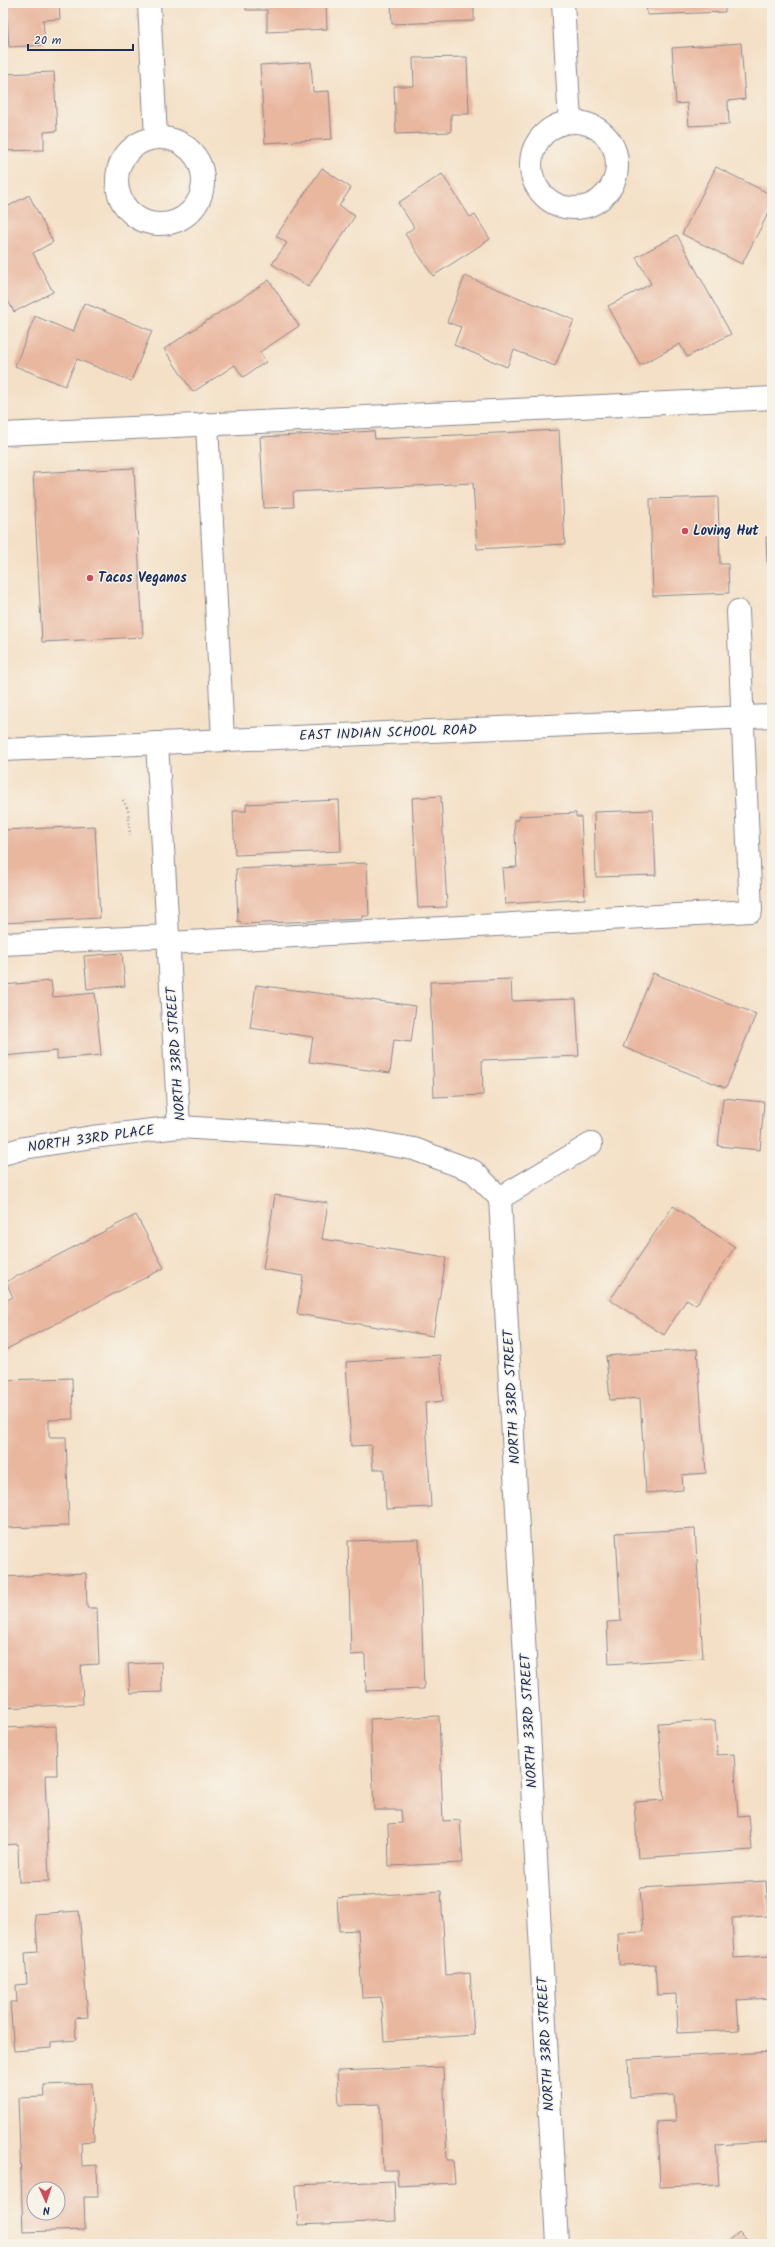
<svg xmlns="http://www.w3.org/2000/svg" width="775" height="2247" font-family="Kalam,sans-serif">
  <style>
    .building { fill: #e9b69e; fill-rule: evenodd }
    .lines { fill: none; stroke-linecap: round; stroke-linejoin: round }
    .minor-casing { stroke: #888892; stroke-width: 24 }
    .major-casing { stroke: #888892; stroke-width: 24 }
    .path { stroke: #888892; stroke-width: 2.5; stroke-dasharray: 1 3; stroke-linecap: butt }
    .minor { stroke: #fff; stroke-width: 22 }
    .major { stroke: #fff; stroke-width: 22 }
    .poi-dot { fill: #d1495b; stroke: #f7f3e8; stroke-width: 1.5 }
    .labels { text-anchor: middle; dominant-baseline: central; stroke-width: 3; stroke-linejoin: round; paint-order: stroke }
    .poi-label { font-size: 14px; font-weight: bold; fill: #1b2f5e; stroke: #f7f3e8; text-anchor: start }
    .street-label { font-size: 14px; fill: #1b2f5e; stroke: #f7f3e8 }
  </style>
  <rect width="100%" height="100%" fill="#f7f3e8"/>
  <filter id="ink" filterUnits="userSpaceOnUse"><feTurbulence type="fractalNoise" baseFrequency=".025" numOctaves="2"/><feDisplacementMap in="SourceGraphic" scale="8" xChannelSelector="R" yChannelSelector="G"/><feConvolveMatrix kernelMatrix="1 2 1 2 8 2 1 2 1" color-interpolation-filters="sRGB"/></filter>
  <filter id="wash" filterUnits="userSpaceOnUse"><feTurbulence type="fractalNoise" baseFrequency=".012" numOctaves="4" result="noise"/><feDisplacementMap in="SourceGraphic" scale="16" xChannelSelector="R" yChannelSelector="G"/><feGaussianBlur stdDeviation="0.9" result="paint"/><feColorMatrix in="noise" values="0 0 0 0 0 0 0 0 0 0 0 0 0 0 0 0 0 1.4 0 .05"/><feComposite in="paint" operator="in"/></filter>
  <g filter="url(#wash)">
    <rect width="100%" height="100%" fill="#f4e0c6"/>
    <g id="blocks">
      <g class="building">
        <polygon points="3,3 59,3 60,19 43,20 45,45 9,47 7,20 3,20"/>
        <polygon points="246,3 326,3 327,29 267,32 267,10 246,10"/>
        <polygon points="391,3 474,3 474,21 392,24"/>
        <polygon points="646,3 725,3 725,12 647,15"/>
        <polygon points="741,43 745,99 728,101 729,124 689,126 687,103 676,104 672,48"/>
        <polygon points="467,57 469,114 451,114 451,132 396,134 394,86 414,86 413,58"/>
        <polygon points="311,62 313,92 329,91 332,139 265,143 260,65"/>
        <polygon points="54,72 57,131 44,132 44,150 3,151 3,74"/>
        <polygon points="716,167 772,195 772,206 742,264 682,234"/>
        <polygon points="322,168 351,188 339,206 355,216 308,287 272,264 287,243 276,236"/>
        <polygon points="442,174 470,217 475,215 490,239 433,276 405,234 414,227 398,203"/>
        <polygon points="29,195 53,242 33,253 53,292 14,312 3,291 3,209"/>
        <polygon points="677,235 731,334 687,357 680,344 640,365 608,306 651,284 636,257"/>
        <polygon points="465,276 574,320 555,366 514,350 507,367 454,345 461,327 447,322"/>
        <polygon points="269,280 299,326 260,352 266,362 243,377 235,365 193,392 164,349"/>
        <polygon points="84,303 152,331 131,381 77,359 65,386 15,366 35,316 73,332"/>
        <polygon points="559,430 565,544 477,549 473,483 293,492 294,507 264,508 260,437 374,431 375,439"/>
        <polygon points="134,468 143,637 42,642 33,473"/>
        <polygon points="718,497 720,564 728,564 729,593 653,596 650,499"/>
        <polygon points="772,536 772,561 767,562 766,537"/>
        <polygon points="441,796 447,907 418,908 412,798"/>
        <polygon points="339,800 341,851 235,855 233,811 246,811 246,804"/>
        <polygon points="653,810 656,875 596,877 594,812"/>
        <polygon points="576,813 576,817 581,817 585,899 505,904 502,868 517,867 514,820 519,820 519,816"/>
        <polygon points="95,826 100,918 3,923 3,830"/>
        <polygon points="367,863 369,916 363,916 363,919 241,924 240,921 238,922 236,869"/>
        <polygon points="122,953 125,986 87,989 84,956"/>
        <polygon points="653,973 756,1014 726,1088 623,1047"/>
        <polygon points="511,979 512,1001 576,999 579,1056 482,1060 483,1095 434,1097 430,982"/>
        <polygon points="51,981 53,997 95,993 101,1055 57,1059 57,1051 4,1056 6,1074 3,1074 3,985"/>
        <polygon points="256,985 416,1006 411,1042 394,1040 390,1073 309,1062 313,1037 250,1028"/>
        <polygon points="723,1098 764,1102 760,1150 718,1146"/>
        <polygon points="275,1195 328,1203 322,1239 446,1258 433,1336 297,1314 303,1276 263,1269"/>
        <polygon points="673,1206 735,1247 696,1305 687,1299 664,1335 610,1300"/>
        <polygon points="136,1215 164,1268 3,1351 3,1302 13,1297 6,1282"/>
        <polygon points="697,1349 706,1473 682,1475 683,1490 646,1493 640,1398 610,1400 606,1356"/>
        <polygon points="440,1355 443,1401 425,1403 431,1507 386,1509 384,1469 373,1469 371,1445 351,1446 346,1362"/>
        <polygon points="72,1378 73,1419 49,1420 49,1437 66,1437 69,1526 3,1528 3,1380"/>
        <polygon points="695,1529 703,1658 609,1664 607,1622 621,1621 616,1533"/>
        <polygon points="419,1539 424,1689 366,1691 365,1654 351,1655 348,1541"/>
        <polygon points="86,1573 87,1608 97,1608 99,1664 81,1665 83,1704 3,1708 3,1577"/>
        <polygon points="161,1662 162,1692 130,1693 128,1664"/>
        <polygon points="439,1716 443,1821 460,1820 463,1863 389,1866 388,1824 402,1823 401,1810 374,1810 370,1719"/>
        <polygon points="715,1720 717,1755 734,1754 738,1816 749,1815 752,1850 638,1858 634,1802 664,1800 658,1723"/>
        <polygon points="56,1726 57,1775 45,1775 49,1881 19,1882 18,1844 3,1845 3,1728"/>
        <polygon points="766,1881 768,1916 732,1918 734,1958 770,1956 772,1998 737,2000 739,2030 678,2033 676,1994 657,1995 655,1964 619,1965 618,1933 643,1932 640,1888"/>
        <polygon points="441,1891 446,1975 470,1973 474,2035 384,2041 381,1997 362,1998 358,1930 339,1931 337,1898"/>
        <polygon points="79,1911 88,2017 75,2018 76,2040 51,2042 51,2048 14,2051 10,2002 17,2002 16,1985 27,1984 25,1953 38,1952 35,1914"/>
        <polygon points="772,2052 772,2142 716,2145 719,2185 660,2187 657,2122 676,2121 674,2095 630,2097 628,2059"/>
        <polygon points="443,2067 447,2160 453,2160 455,2183 398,2186 397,2170 383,2170 380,2104 339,2105 337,2071"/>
        <path d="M92 2083 94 2141 81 2142 82 2166 97 2165 98 2197H84L85 2230 23 2232 18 2098 45 2097 44 2085ZM34 2189H58V2213H34Z"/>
        <polygon points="394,2181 396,2221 298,2225 296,2185"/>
        <polygon points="739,2232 751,2244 726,2244"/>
      </g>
    </g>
  </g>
  <g filter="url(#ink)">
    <use href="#blocks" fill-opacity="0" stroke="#888892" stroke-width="1"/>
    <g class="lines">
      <g class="minor-casing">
        <g id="minor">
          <polyline points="149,3 156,137"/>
          <polyline points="563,3 570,122"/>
          <circle cx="574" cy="165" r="43"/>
          <circle cx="160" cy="181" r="43"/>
          <polyline points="207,424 223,740"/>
          <polyline points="3,434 772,398"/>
          <polyline points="157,743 179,1127"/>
          <polyline points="169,943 751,911 738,611"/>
          <polyline points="3,944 169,936"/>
          <polyline points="3,1154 24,1148 92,1137 179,1127 346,1137 414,1149 473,1171 500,1198 557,2244"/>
          <polyline points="500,1198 591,1144"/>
        </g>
      </g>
      <g class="major-casing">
        <polyline id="major" points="3,750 772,716"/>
      </g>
      <polyline class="path" points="123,800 128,809 130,837"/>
      <use href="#minor" class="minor"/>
      <use href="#major" class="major"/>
    </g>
  </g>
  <g class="poi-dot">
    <circle cx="685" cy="531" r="4"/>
    <circle cx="90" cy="578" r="4"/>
  </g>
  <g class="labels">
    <g class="poi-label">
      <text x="693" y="531">Loving Hut</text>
      <text x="98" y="578">Tacos Veganos</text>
    </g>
    <g class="street-label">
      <text transform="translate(388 733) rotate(-2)">EAST INDIAN SCHOOL ROAD</text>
      <text transform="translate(176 1054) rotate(-94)">NORTH 33RD STREET</text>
      <text transform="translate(91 1139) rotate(-8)">NORTH 33RD PLACE</text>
      <text transform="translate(512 1397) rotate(-93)">NORTH 33RD STREET</text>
      <text transform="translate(529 1721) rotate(-93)">NORTH 33RD STREET</text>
      <text transform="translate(546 2044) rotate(-93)">NORTH 33RD STREET</text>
    </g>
  </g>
  <rect width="775" height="2247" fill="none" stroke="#f7f3e8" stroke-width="16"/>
  <g transform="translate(46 2201) rotate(177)"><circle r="19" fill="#f7f3e8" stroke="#9fa5b1"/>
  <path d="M0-3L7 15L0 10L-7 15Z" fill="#d1495b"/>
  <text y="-6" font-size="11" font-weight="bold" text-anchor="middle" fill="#1b2f5e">N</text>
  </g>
  <path d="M28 44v6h105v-6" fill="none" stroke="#1b2f5e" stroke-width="2"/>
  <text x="34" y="44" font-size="12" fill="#1b2f5e" stroke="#f7f3e8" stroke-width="3" paint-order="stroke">20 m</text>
</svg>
